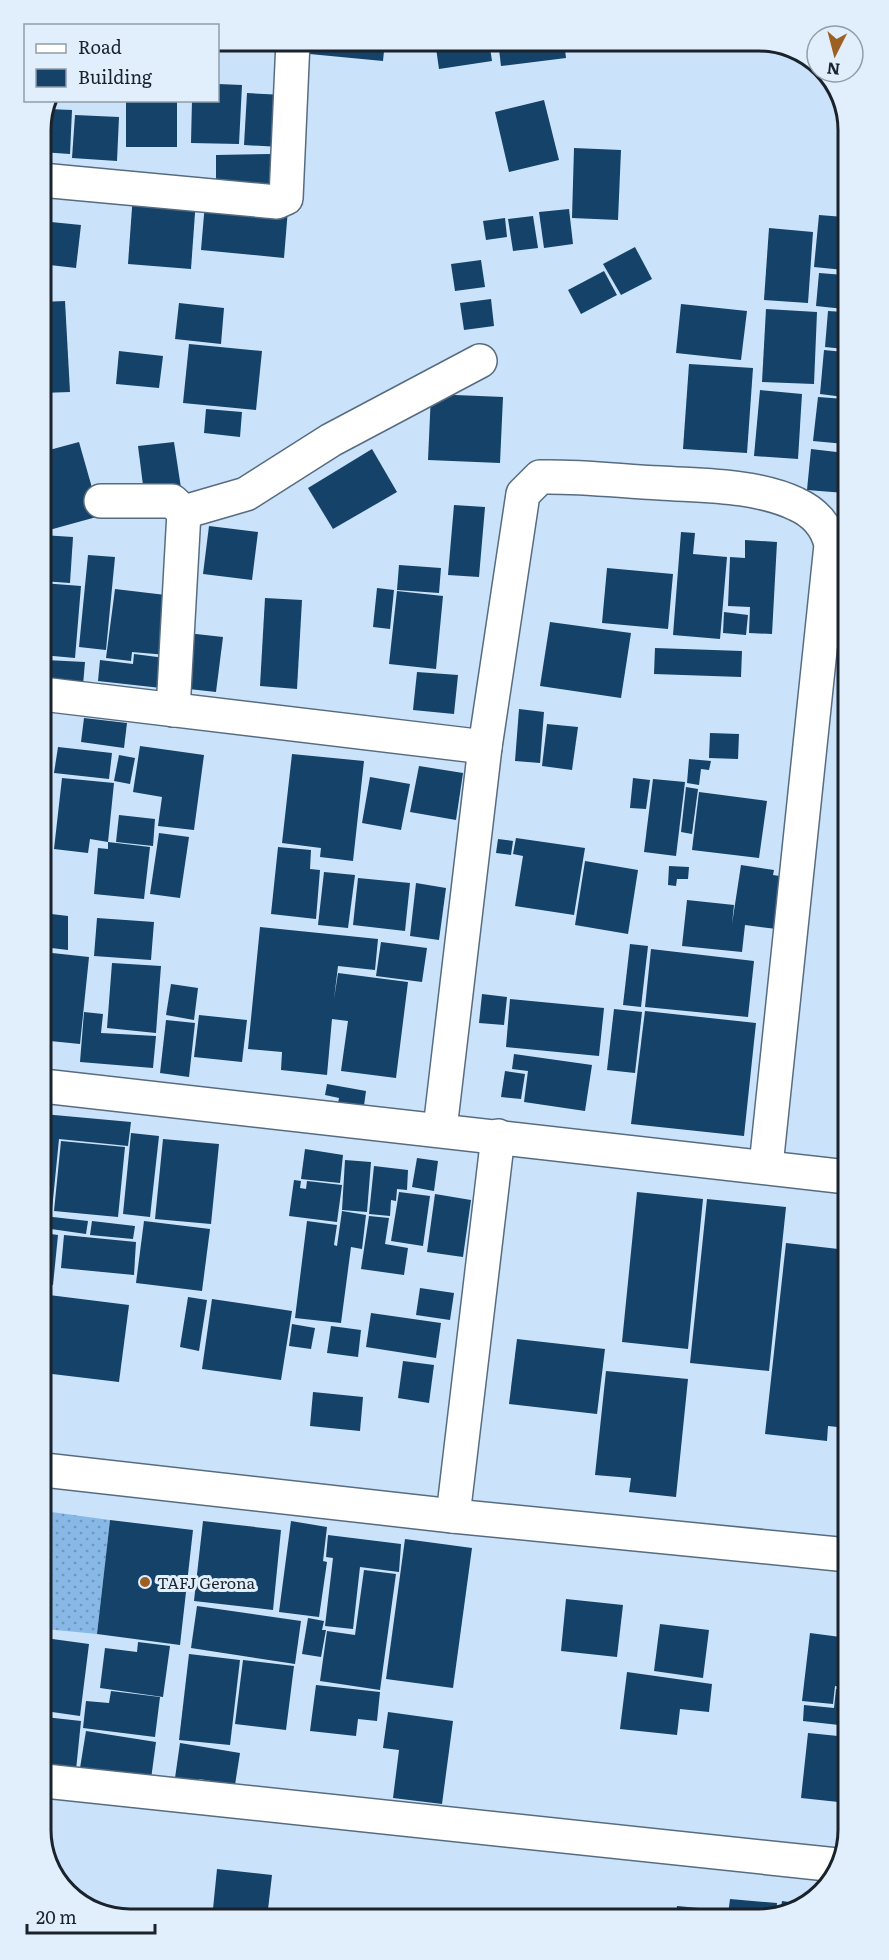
<svg xmlns="http://www.w3.org/2000/svg" width="889" height="1960" font-family="Literata,serif">
  <style>
    .grass { fill: url(#grass-dots) }
    .building { fill: #144268 }
    .lines { fill: none; stroke-linecap: round; stroke-linejoin: round }
    .minor-casing { stroke: #576c80; stroke-width: 36 }
    .minor { stroke: #fff; stroke-width: 33 }
    .poi-dot { fill: #9d6023; stroke: #e1effd; stroke-width: 2 }
    .labels { text-anchor: middle; dominant-baseline: central; stroke-width: 6; stroke-linejoin: round; paint-order: stroke }
    .poi-label { font-size: 16px; fill: #1a232b; stroke: #e1effd; text-anchor: start }
    .rim { fill: none; stroke: #1a232b; stroke-width: 3 }
  </style>
  <defs>
    <pattern id="grass-dots" width="8" height="8" patternUnits="userSpaceOnUse" patternTransform="scale(1.5)"><rect width="8" height="8" fill="#88b8e6"/><path d="M2 2h.1M6 6h.1" fill="none" stroke="#6e95bb" stroke-width="1.8" stroke-linecap="round"/></pattern>
  </defs>
  <rect width="100%" height="100%" fill="#cbe3fa"/>
  <polygon class="grass" points="44,1511 110,1520 97,1634 45,1629"/>
  <g class="building">
    <polygon points="301,41 385,41 383,61 299,53"/>
    <polygon points="435,41 489,41 492,61 439,69"/>
    <polygon points="498,41 564,41 566,58 501,66"/>
    <polygon points="218,84 242,85 239,144 191,143 192,100 218,100"/>
    <polygon points="247,93 284,95 281,147 244,145"/>
    <rect x="126" y="100" width="51" height="47"/>
    <polygon points="544,100 559,160 509,172 495,112"/>
    <polygon points="48,109 72,110 70,154 41,152 41,124"/>
    <polygon points="75,115 119,117 117,161 72,158"/>
    <polygon points="574,148 621,150 618,220 572,218"/>
    <polygon points="271,154 271,185 216,186 216,155"/>
    <polygon points="133,194 196,199 191,269 128,264"/>
    <polygon points="205,203 288,209 284,258 201,250"/>
    <polygon points="569,209 573,244 544,248 539,212"/>
    <polygon points="819,215 844,217 844,270 814,267"/>
    <polygon points="533,216 538,248 513,251 508,219"/>
    <polygon points="505,218 507,237 486,240 483,221"/>
    <polygon points="41,221 81,225 76,268 41,264"/>
    <polygon points="769,228 813,232 808,303 764,300"/>
    <polygon points="635,247 652,279 621,295 603,264"/>
    <polygon points="481,260 485,287 455,291 451,264"/>
    <polygon points="604,271 617,295 581,314 568,290"/>
    <polygon points="819,273 844,275 844,309 816,306"/>
    <polygon points="491,299 494,326 464,330 460,303"/>
    <polygon points="65,301 70,392 41,393 41,302"/>
    <polygon points="179,303 224,308 221,344 175,339"/>
    <polygon points="681,304 747,311 741,360 676,353"/>
    <polygon points="766,309 817,312 814,384 762,382"/>
    <polygon points="828,311 844,312 844,349 825,347"/>
    <polygon points="189,344 262,351 256,410 183,403"/>
    <polygon points="824,350 844,352 844,397 820,394"/>
    <polygon points="119,351 163,356 159,388 116,384"/>
    <polygon points="689,364 753,368 747,453 683,449"/>
    <polygon points="760,390 802,394 798,459 754,456"/>
    <polygon points="431,394 503,397 500,463 428,460"/>
    <polygon points="818,397 844,399 845,444 813,441"/>
    <polygon points="206,409 242,412 240,437 204,433"/>
    <polygon points="79,442 100,516 42,532 42,452"/>
    <polygon points="174,442 181,488 144,493 138,446"/>
    <polygon points="372,449 397,492 333,529 308,488"/>
    <polygon points="811,449 845,453 845,493 807,490"/>
    <polygon points="454,505 485,507 479,577 448,575"/>
    <polygon points="209,526 258,532 252,580 203,574"/>
    <polygon points="681,532 695,533 693,554 727,557 720,639 673,635"/>
    <polygon points="42,535 73,537 70,583 42,581"/>
    <polygon points="745,540 777,542 772,634 749,633 750,607 728,606 730,557 745,558"/>
    <polygon points="88,555 115,557 106,650 79,647"/>
    <polygon points="399,565 441,568 439,593 397,590"/>
    <polygon points="607,568 673,574 668,629 602,623"/>
    <polygon points="42,583 81,586 75,658 42,655"/>
    <polygon points="377,588 394,590 390,629 373,627"/>
    <polygon points="115,589 174,596 167,655 132,652 131,661 106,658"/>
    <polygon points="397,591 443,596 436,669 389,664"/>
    <polygon points="265,598 302,600 297,689 260,686"/>
    <polygon points="724,612 748,615 746,635 723,633"/>
    <polygon points="550,622 631,633 621,698 540,686"/>
    <polygon points="187,633 223,637 216,692 180,688"/>
    <polygon points="655,648 742,651 741,677 654,674"/>
    <polygon points="134,654 165,658 161,688 98,681 100,660 133,664"/>
    <polygon points="46,660 85,662 83,685 45,681"/>
    <polygon points="417,672 458,675 454,714 413,710"/>
    <polygon points="519,709 544,712 540,763 515,761"/>
    <polygon points="84,718 127,723 124,748 81,742"/>
    <polygon points="547,724 578,727 572,770 542,766"/>
    <polygon points="710,733 739,734 738,759 709,758"/>
    <polygon points="140,746 204,755 194,830 158,826 162,797 133,792"/>
    <polygon points="58,747 112,753 109,779 54,773"/>
    <polygon points="292,754 364,761 353,861 320,857 321,848 282,843"/>
    <polygon points="119,755 135,758 130,784 114,781"/>
    <polygon points="689,759 711,761 709,770 701,769 699,785 687,783"/>
    <polygon points="419,766 463,773 456,820 410,812"/>
    <polygon points="370,777 410,784 401,830 362,823"/>
    <polygon points="62,778 114,783 108,842 90,839 88,853 54,849"/>
    <polygon points="633,778 650,780 646,809 630,808"/>
    <polygon points="653,779 685,782 676,856 644,852"/>
    <polygon points="686,787 698,789 692,834 681,832"/>
    <polygon points="699,792 767,801 759,858 692,850"/>
    <polygon points="119,815 155,819 153,846 116,842"/>
    <polygon points="159,833 189,837 180,898 150,894"/>
    <polygon points="516,838 585,848 574,915 515,906 523,856 513,854"/>
    <polygon points="498,839 513,841 511,855 496,853"/>
    <polygon points="108,842 150,847 144,899 94,894 98,848 108,849"/>
    <polygon points="278,847 311,850 310,869 320,870 316,919 271,914"/>
    <polygon points="585,861 638,870 628,934 575,925"/>
    <polygon points="741,865 774,870 773,875 792,878 785,930 745,925 742,952 682,946 687,900 734,905 732,924"/>
    <polygon points="669,866 689,867 688,879 677,879 676,886 668,885"/>
    <polygon points="324,872 355,875 348,928 318,925"/>
    <polygon points="358,878 410,883 405,931 353,925"/>
    <polygon points="416,883 446,888 439,940 410,936"/>
    <polygon points="43,913 68,916 68,950 43,947"/>
    <polygon points="97,918 154,922 151,960 94,956"/>
    <polygon points="260,927 378,939 375,970 338,966 334,999 338,973 408,982 396,1078 341,1071 348,1021 332,1019 327,1075 281,1070 282,1052 248,1049"/>
    <polygon points="381,942 427,948 422,982 376,976"/>
    <polygon points="630,944 648,946 641,1007 623,1005"/>
    <polygon points="651,949 754,961 748,1017 645,1007"/>
    <polygon points="43,952 89,957 80,1044 50,1041 48,1055 43,1054"/>
    <polygon points="112,963 161,966 156,1033 107,1028"/>
    <polygon points="171,984 198,988 194,1020 166,1015"/>
    <polygon points="482,994 507,997 504,1025 479,1023"/>
    <polygon points="510,999 604,1008 599,1056 506,1047"/>
    <polygon points="614,1009 642,1012 635,1073 607,1070"/>
    <polygon points="645,1011 756,1023 744,1136 631,1124"/>
    <polygon points="84,1012 103,1014 101,1033 156,1036 153,1068 80,1062"/>
    <polygon points="199,1015 247,1020 242,1062 194,1057"/>
    <polygon points="166,1020 195,1023 189,1077 160,1073"/>
    <polygon points="514,1054 592,1065 585,1111 524,1102 528,1071 512,1069"/>
    <polygon points="505,1071 525,1074 521,1099 501,1097"/>
    <polygon points="327,1084 366,1091 363,1113 337,1109 339,1098 325,1095"/>
    <polygon points="43,1114 131,1122 128,1146 59,1139 52,1210 44,1209"/>
    <polygon points="131,1133 159,1136 150,1217 123,1214"/>
    <polygon points="163,1139 219,1144 211,1224 155,1219"/>
    <polygon points="61,1141 125,1147 118,1217 54,1211"/>
    <polygon points="305,1149 343,1155 340,1183 301,1179"/>
    <polygon points="417,1158 438,1161 434,1191 412,1187"/>
    <polygon points="345,1160 371,1162 367,1212 342,1210"/>
    <polygon points="374,1166 408,1170 407,1190 397,1189 396,1201 391,1200 390,1216 369,1214"/>
    <polygon points="294,1180 301,1181 300,1188 306,1189 307,1181 342,1185 337,1222 289,1216"/>
    <polygon points="399,1192 430,1196 423,1246 391,1241"/>
    <polygon points="637,1192 703,1199 688,1349 622,1342"/>
    <polygon points="435,1194 471,1200 463,1257 427,1252"/>
    <polygon points="707,1199 786,1207 769,1371 690,1363"/>
    <polygon points="342,1211 366,1215 362,1249 351,1247 341,1323 295,1318 307,1221 337,1225 334,1245 337,1246"/>
    <polygon points="44,1216 88,1221 86,1234 44,1228"/>
    <polygon points="369,1216 389,1218 385,1244 408,1248 404,1275 361,1269"/>
    <polygon points="92,1221 135,1226 133,1239 90,1235"/>
    <polygon points="144,1221 210,1229 202,1291 136,1283"/>
    <polygon points="44,1233 58,1235 53,1285 44,1284"/>
    <polygon points="64,1235 136,1242 134,1275 61,1268"/>
    <polygon points="786,1243 847,1250 847,1428 828,1426 827,1441 765,1434"/>
    <polygon points="420,1288 454,1293 450,1320 416,1315"/>
    <polygon points="49,1295 129,1305 119,1382 44,1373 44,1336"/>
    <polygon points="188,1297 207,1300 199,1351 180,1347"/>
    <polygon points="212,1299 292,1311 281,1380 202,1369"/>
    <polygon points="371,1313 441,1323 436,1358 366,1347"/>
    <polygon points="292,1324 315,1328 311,1349 289,1346"/>
    <polygon points="331,1326 361,1330 358,1357 327,1353"/>
    <polygon points="517,1339 605,1349 597,1414 509,1404"/>
    <polygon points="403,1361 434,1365 429,1403 398,1398"/>
    <polygon points="606,1371 688,1379 676,1497 629,1492 631,1478 595,1475"/>
    <polygon points="313,1392 363,1397 360,1431 310,1426"/>
    <polygon points="846,1488 848,1488 848,1516 843,1515"/>
    <polygon points="110,1520 193,1530 180,1645 97,1634"/>
    <polygon points="203,1521 281,1530 273,1610 194,1601"/>
    <polygon points="291,1521 327,1527 323,1561 327,1562 319,1617 279,1612"/>
    <polygon points="328,1535 401,1544 399,1572 360,1567 353,1629 325,1626 333,1558 326,1557"/>
    <polygon points="405,1539 472,1548 453,1688 386,1679"/>
    <polygon points="364,1570 396,1574 380,1690 320,1681 327,1631 355,1635"/>
    <polygon points="566,1599 623,1605 617,1657 561,1651"/>
    <polygon points="197,1606 301,1621 295,1664 191,1648"/>
    <polygon points="308,1618 324,1621 322,1630 326,1630 321,1657 302,1654"/>
    <polygon points="660,1624 709,1630 703,1678 654,1671"/>
    <polygon points="810,1633 848,1638 848,1688 835,1686 833,1704 802,1701"/>
    <polygon points="45,1638 89,1644 80,1716 45,1711"/>
    <polygon points="138,1642 170,1646 163,1697 100,1688 105,1648 137,1652"/>
    <polygon points="189,1654 240,1660 230,1745 179,1740"/>
    <polygon points="243,1660 294,1666 286,1730 235,1724"/>
    <polygon points="627,1672 712,1684 709,1712 680,1709 677,1735 620,1729"/>
    <polygon points="316,1685 380,1692 377,1721 358,1719 356,1736 310,1731"/>
    <polygon points="836,1689 848,1690 848,1726 803,1721 804,1705 834,1708"/>
    <polygon points="111,1691 160,1697 155,1737 83,1728 86,1701 109,1703"/>
    <polygon points="388,1712 453,1721 442,1804 393,1798 399,1750 383,1748"/>
    <polygon points="45,1717 81,1721 76,1770 45,1775"/>
    <polygon points="86,1731 156,1742 151,1779 80,1768"/>
    <polygon points="808,1733 848,1737 848,1803 801,1798"/>
    <polygon points="180,1743 240,1753 235,1785 199,1779 197,1789 174,1785"/>
    <polygon points="217,1869 272,1875 267,1918 212,1919"/>
    <polygon points="730,1899 777,1903 776,1915 728,1915"/>
    <polygon points="782,1901 803,1904 788,1915 780,1915"/>
    <polygon points="677,1906 721,1910 720,1915 676,1915"/>
    <polygon points="641,1911 667,1914 667,1915 640,1916"/>
  </g>
  <g class="lines">
    <g class="minor-casing">
      <g id="minor">
        <polyline points="41,180 277,202 286,198 293,41"/>
        <polyline points="101,501 172,501 184,512 173,710"/>
        <polyline points="184,512 246,494 331,440 480,361"/>
        <polyline points="42,694 485,747"/>
        <polyline points="43,1086 847,1177"/>
        <path d="M440 1129 485 747 523 494 540 477C580 476 620 481 660 483 704 486 756 485 796 504 814 512 827 526 831 545L766 1166"/>
        <polyline points="44,1470 453,1516 848,1555"/>
        <polyline points="453,1516 498,1136"/>
        <polyline points="45,1781 837,1865"/>
      </g>
    </g>
    <use href="#minor" class="minor"/>
  </g>
  <circle class="poi-dot" cx="145" cy="1582" r="6"/>
  <g class="labels">
    <g class="poi-label">
      <text x="157" y="1582">TAFJ Gerona</text>
    </g>
  </g>
  <path d="M0 0H889V1960H0ZM130 51H759A79 79 0 0 1 838 130V1830A79 79 0 0 1 759 1909H130A79 79 0 0 1 51 1830V130A79 79 0 0 1 130 51Z" fill="#e1effd" fill-rule="evenodd"/>
  <path class="rim" d="M130 51H759A79 79 0 0 1 838 130V1830A79 79 0 0 1 759 1909H130A79 79 0 0 1 51 1830V130A79 79 0 0 1 130 51Z"/>
  <rect x="24" y="24" width="195" height="78" fill="#e1effd" stroke="#919da9" stroke-width="1.5"/>
  <rect x="36" y="44" width="30" height="9" fill="#ffffff" stroke="#919da9" stroke-width="1.5"/>
  <text x="78" y="54" font-size="18" fill="#1a232b">Road</text>
  <rect x="36" y="69" width="30" height="18" fill="#144268" stroke="#919da9" stroke-width="1.5"/>
  <text x="78" y="84" font-size="18" fill="#1a232b">Building</text>
  <g transform="translate(835 54) rotate(186)"><circle r="28" fill="#e1effd" stroke="#919da9" stroke-width="1.5"/>
  <path d="M0-4.5L10 22L0 15L-10 22Z" fill="#9d6023"/>
  <text y="-9" font-size="16" font-weight="bold" text-anchor="middle" fill="#1a232b">N</text>
  </g>
  <path d="M27 1924v9h128v-9" fill="none" stroke="#1a232b" stroke-width="3"/>
  <text x="36" y="1924" font-size="18" fill="#1a232b" stroke="#e1effd" stroke-width="4.5" paint-order="stroke">20 m</text>
</svg>
